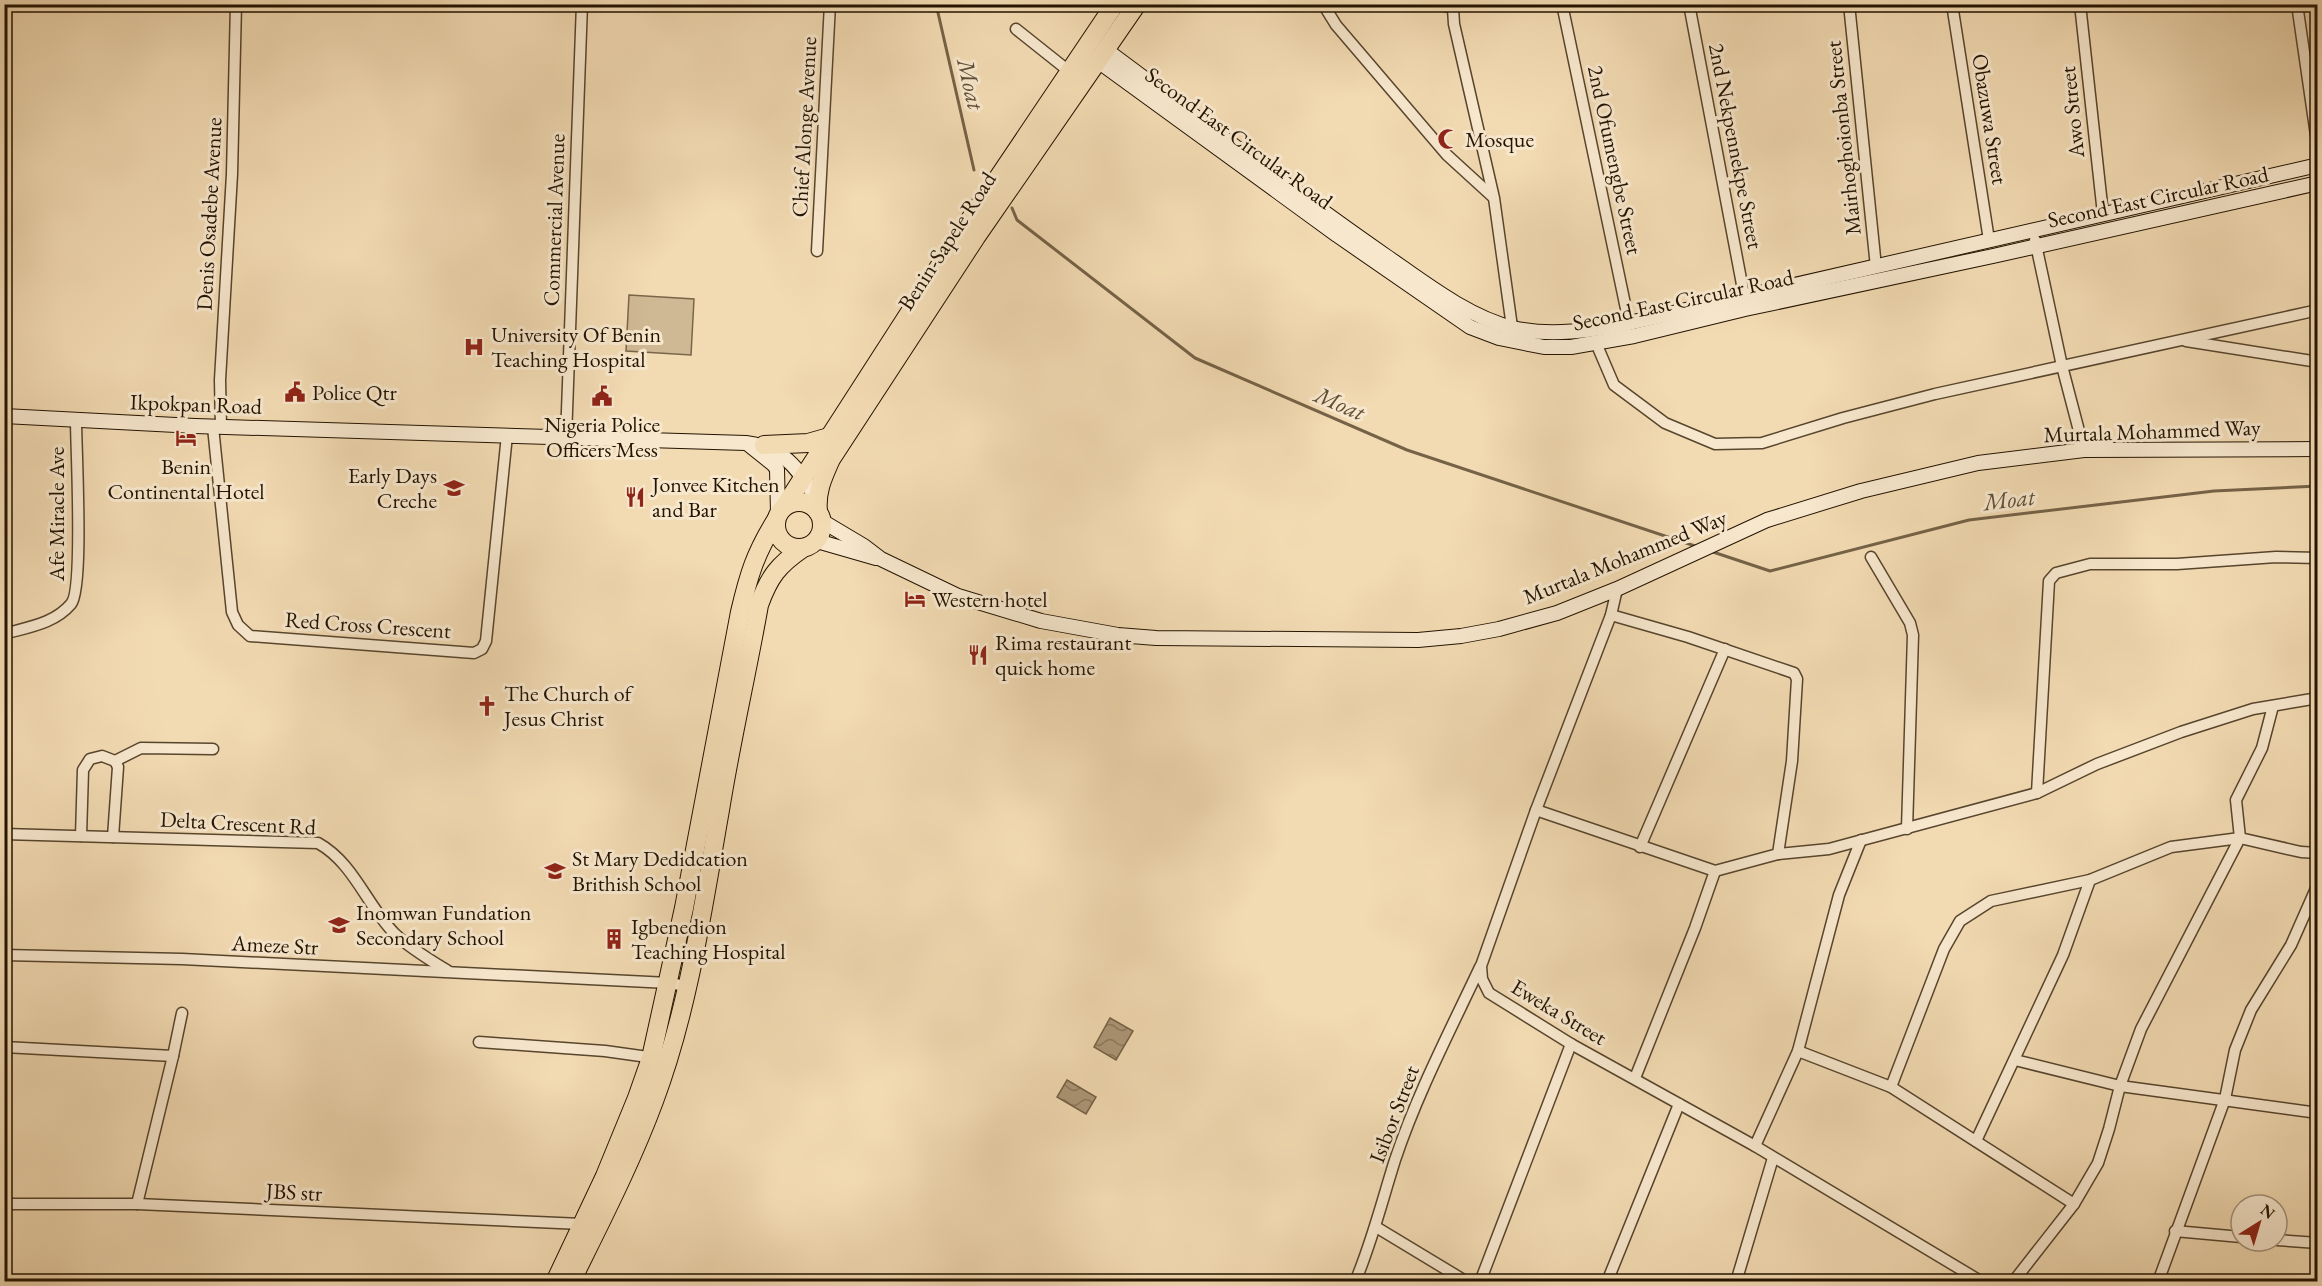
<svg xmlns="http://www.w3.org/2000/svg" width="2322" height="1286" font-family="'EB Garamond',serif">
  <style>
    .pitch { fill: #cfb894; stroke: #79664a; stroke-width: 1.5 }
    .water { fill: url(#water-waves); stroke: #756247; stroke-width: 1.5 }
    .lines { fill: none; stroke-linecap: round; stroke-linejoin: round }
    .stream { stroke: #756247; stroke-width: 3 }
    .street-casing { stroke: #57452d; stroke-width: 13 }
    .secondary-casing { stroke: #231301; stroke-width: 16 }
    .highway-casing { stroke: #231301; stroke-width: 20 }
    .street { stroke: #f7e7cd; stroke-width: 10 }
    .secondary { stroke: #f7e7cd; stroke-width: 14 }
    .highway { stroke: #f2dab2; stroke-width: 18 }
    .labels { text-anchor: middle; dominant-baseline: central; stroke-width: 6; stroke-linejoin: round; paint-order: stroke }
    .street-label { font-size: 22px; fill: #231301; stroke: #f7e7cd }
    .poi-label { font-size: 22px; fill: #231301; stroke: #f7e7cd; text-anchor: start }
    .water-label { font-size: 24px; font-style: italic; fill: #614e36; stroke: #f7e7cd }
  </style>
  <defs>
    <pattern id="water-waves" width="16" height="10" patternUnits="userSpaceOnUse" patternTransform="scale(1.5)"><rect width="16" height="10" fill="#ac9676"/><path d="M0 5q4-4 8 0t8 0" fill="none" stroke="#8c795e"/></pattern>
  </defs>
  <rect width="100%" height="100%" fill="#f2dab2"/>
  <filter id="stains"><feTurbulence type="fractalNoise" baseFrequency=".00333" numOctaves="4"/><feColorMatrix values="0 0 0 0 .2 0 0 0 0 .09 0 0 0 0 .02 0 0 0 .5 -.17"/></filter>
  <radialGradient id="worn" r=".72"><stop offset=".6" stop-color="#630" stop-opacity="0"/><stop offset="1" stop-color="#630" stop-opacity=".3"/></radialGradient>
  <polygon class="pitch" points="629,295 694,299 691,355 626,351"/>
  <g class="water">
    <polygon points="1110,1018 1133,1031 1116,1060 1094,1047"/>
    <polygon points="1067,1080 1096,1097 1086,1114 1057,1097"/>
  </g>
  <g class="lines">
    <g class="stream">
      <polyline points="936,4 974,170"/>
      <polyline points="1012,208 1017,220 1195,358 1407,450 1698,547"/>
      <polyline points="1713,552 1770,571 1969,520 2214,491 2318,486"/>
    </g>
    <g class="street-casing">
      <g id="street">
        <polyline points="1323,4 1336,25 1447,155 1493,197"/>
        <polyline points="1436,4 1453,8"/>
        <polyline points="1456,4 1453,8 1454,24 1494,198 1512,327"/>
        <polyline points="1562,4 1629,323"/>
        <polyline points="1689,4 1744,295"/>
        <polyline points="1849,4 1876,267"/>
        <polyline points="1952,4 1989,240"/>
        <polyline points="2080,4 2103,214"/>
        <polyline points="2297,4 2318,149"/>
        <polyline points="1016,29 1070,72"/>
        <polyline points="2035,240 2062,366 2084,450"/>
        <polyline points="817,251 830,4"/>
        <polyline points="2186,341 2318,362"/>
        <polyline points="1596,343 1614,385 1665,423 1715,444 1762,443 1843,418 1935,394 2318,310"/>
        <polyline points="221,426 220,380 232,174 236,4"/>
        <polyline points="213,427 232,612 238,625 250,636 474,653 482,649 486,641 507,435"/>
        <polyline points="566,438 582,4"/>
        <polyline points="1871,557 1910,623 1913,635 1907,829"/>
        <polyline points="1617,589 1611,615 1536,810 1481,966 1482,979 1489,993 1571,1044 1755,1146 1982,1282"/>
        <polyline points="1611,615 1688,637 1794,673 1797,679 1792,761 1778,854"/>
        <path d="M4 634C28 627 54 624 71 604 84 589 76 450 76 420"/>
        <polyline points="2037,793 2049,581 2056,573 2090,564 2177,564 2276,557 2318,558"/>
        <polyline points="1536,810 1715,871 1778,854 1829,849 2037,793 2097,764 2181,732 2253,709 2318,698"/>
        <path d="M4 834 318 843C354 863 367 906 395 934 411 949 430 960 448 971"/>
        <polyline points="81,836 83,770 90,759 102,756 115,761 141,748 213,749"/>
        <polyline points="113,837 118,767 115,761"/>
        <polyline points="1640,847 1725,649"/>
        <polyline points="4,955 182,959 669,983 686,986"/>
        <polyline points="479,1042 605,1051 655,1058"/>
        <polyline points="4,1047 173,1056"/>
        <polyline points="1798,1051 1891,1087 2074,1204"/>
        <polyline points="2015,1060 2120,1086 2318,1113"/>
        <polyline points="1635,1078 1695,928 1715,871"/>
        <polyline points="1891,1087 1944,949 1960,921 1991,901 2090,880 2171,847 2240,838 2301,852 2318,853"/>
        <polyline points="1976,1141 2063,955 2090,880"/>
        <polyline points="1755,1146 1798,1051 1839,895 1861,840"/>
        <polyline points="4,1204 137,1204 582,1224"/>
        <polyline points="137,1204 173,1056 182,1013"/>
        <polyline points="1376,1227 1467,1282"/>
        <polyline points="2175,1231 2241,1237"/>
        <polyline points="2277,1240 2318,1243"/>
        <path d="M1355 1282C1372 1242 1382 1201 1395 1160 1417 1094 1450 1031 1480 967"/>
        <polyline points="1480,1282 1571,1044"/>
        <polyline points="1607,1282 1679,1104"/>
        <polyline points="1736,1282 1773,1158"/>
        <polyline points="2013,1282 2074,1204 2098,1163 2109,1129 2120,1086 2141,1029 2240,838 2236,800 2262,748 2273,706"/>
        <polyline points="2158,1282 2225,1099 2235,1050 2251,1010 2291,945 2318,884"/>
      </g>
    </g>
    <g class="secondary-casing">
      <g id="secondary">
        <path d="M1106 50C1198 118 1289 189 1383 254 1421 280 1467 317 1513 328 1552 337 1591 330 1629 323L2318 165"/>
        <polyline points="1098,61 1337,235 1470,327 1499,338 1544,347 1571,347 1634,336 1745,309 1993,256 2318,183"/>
        <path d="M4 416 195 426 746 443C785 448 797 468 817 499"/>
        <polyline points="748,444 773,464 777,469 778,513"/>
        <polyline points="822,521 864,546 881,559 958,596 1041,621 1118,635 1156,638 1418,640 1461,636 1499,629 1557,613 1617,589 1767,520 1861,491 1978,463 2084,450 2318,449"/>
        <polyline points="817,541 876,558"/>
      </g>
    </g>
    <g class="highway-casing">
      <g id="highway">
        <polyline points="764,445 808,443 829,437"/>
        <circle cx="799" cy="525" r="23"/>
        <polyline points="785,506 959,236 1115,4"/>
        <path d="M818 512C816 491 823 477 831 459L976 237 1137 4"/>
        <path d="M555 1282 605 1176 637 1098 651 1058 684 908 740 612C749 574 755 554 776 520"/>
        <path d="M571 1282C600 1223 631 1163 654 1101 689 1008 703 906 720 810 731 741 747 673 759 605 769 577 778 565 803 548"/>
      </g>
    </g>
    <use href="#street" class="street"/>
    <use href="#secondary" class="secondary"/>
    <use href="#highway" class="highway"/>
  </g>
  <defs>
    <g id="mosque-bare" transform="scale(1.62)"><path d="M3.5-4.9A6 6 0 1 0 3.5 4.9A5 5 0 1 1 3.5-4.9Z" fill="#8f2418" stroke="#f7e7cd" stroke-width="2.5" paint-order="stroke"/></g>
    <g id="hospital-bare" transform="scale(1.62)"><path d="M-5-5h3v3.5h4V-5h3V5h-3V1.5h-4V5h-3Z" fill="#8f2418" stroke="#f7e7cd" stroke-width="2.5" paint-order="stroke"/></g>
    <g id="civic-bare" transform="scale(1.62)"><path d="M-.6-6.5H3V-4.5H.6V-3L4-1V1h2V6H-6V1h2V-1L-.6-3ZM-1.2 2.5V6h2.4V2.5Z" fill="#8f2418" stroke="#f7e7cd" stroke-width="2.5" paint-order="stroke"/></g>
    <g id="hotel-bare" transform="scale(1.62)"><path d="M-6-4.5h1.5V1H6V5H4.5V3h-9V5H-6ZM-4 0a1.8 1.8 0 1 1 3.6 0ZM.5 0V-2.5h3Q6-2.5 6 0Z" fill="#8f2418" stroke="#f7e7cd" stroke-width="2.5" paint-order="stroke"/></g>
    <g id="school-bare" transform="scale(1.62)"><path d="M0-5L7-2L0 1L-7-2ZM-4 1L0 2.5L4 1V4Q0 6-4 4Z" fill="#8f2418" stroke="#f7e7cd" stroke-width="2.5" paint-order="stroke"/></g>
    <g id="restaurant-bare" transform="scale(1.62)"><path d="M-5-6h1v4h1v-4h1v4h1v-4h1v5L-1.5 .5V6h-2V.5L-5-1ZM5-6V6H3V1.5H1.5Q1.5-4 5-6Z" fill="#8f2418" stroke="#f7e7cd" stroke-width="2.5" paint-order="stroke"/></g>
    <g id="church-bare" transform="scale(1.62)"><path d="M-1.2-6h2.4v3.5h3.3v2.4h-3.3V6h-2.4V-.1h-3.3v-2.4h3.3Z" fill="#8f2418" stroke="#f7e7cd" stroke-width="2.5" paint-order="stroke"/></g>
    <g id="building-bare" transform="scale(1.62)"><path d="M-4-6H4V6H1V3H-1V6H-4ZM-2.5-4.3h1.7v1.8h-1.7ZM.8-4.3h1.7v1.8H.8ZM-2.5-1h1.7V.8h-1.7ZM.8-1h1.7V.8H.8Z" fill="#8f2418" stroke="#f7e7cd" stroke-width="2.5" paint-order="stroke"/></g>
  </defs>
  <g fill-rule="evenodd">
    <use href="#mosque-bare" x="1448" y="139"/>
    <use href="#hospital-bare" x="474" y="347"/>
    <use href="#civic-bare" x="295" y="392"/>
    <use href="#civic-bare" x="602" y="396"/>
    <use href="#hotel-bare" x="186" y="438"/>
    <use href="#school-bare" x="454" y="488"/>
    <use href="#restaurant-bare" x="635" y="497"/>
    <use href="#hotel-bare" x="915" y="599"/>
    <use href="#restaurant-bare" x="978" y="655"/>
    <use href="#church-bare" x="487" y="706"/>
    <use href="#school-bare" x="555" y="871"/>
    <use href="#school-bare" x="339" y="925"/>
    <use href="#building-bare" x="614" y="939"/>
  </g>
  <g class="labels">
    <g class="street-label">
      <text transform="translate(2072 112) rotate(-96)">Awo Street</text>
      <text transform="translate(1990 119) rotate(81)">Obazuwa Street</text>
      <text transform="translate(804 127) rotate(-87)">Chief Alonge Avenue</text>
      <text transform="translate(1239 138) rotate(36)">Second East Circular Road</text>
      <text transform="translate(1843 138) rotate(-96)">Mairhoghoionba Street</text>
      <text transform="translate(1736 146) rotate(79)">2nd Nekpennekpe Street</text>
      <text transform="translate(1615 160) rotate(78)">2nd Ofumengbe Street</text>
      <text transform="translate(2158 197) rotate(-12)">Second East Circular Road</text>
      <text transform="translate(209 214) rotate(-87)">Denis Osadebe Avenue</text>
      <text transform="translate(554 220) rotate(-88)">Commercial Avenue</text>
      <text transform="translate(947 241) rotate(-57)">Benin-Sapele Road</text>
      <text transform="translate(1683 300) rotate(-12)">Second East Circular Road</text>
      <text transform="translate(196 404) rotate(2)">Ikpokpan Road</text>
      <text transform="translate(2152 431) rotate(-2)">Murtala Mohammed Way</text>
      <text transform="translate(56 514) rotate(-90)">Afe Miracle Ave</text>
      <text transform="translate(1625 557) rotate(-22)">Murtala Mohammed Way</text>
      <text transform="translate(368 625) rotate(4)">Red Cross Crescent</text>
      <text transform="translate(238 823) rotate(3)">Delta Crescent Rd</text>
      <text transform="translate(275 945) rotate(3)">Ameze Str</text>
      <text transform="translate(1559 1012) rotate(31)">Eweka Street</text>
      <text transform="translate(1394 1114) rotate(-69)">Isibor Street</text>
      <text transform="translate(294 1192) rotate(3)">JBS str</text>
    </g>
    <g class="poi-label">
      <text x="1465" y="139">Mosque</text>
      <text x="491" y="334">University Of Benin<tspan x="491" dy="25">Teaching Hospital</tspan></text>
      <text x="312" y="392">Police Qtr</text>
      <text x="602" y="424" text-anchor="middle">Nigeria Police<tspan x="602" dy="25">Officers Mess</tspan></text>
      <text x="186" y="466" text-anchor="middle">Benin<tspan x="186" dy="25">Continental Hotel</tspan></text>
      <text x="437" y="475" text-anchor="end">Early Days<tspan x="437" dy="25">Creche</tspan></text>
      <text x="652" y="484">Jonvee Kitchen<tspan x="652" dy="25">and Bar</tspan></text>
      <text x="932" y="599">Western hotel</text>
      <text x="995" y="642">Rima restaurant<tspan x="995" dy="25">quick home</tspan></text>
      <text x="504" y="693">The Church of<tspan x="504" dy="25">Jesus Christ</tspan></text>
      <text x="572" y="858">St Mary Dedidcation<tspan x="572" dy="25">Brithish School</tspan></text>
      <text x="356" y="912">Inomwan Fundation<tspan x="356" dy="25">Secondary School</tspan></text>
      <text x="631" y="926">Igbenedion<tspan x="631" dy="25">Teaching Hospital</tspan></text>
    </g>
    <g class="water-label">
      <text transform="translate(971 84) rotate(77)">Moat</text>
      <text transform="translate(1340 403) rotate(23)">Moat</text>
      <text transform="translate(2009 499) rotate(-7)">Moat</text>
    </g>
  </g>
  <rect width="2322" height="1286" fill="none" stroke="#f2dab2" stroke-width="24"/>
  <rect x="6" y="6" width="2310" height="1274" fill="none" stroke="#231301" stroke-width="3"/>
  <rect x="12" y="12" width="2298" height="1262" fill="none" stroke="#231301" stroke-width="1.5"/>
  <g transform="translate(2259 1223) rotate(37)"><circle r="28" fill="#f7e7cd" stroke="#a2927b" stroke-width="1.5"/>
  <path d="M0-4.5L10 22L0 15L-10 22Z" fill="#8f2418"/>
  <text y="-9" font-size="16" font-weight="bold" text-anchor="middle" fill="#231301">N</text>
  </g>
  <rect width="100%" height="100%" filter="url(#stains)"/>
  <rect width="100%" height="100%" fill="url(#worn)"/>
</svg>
